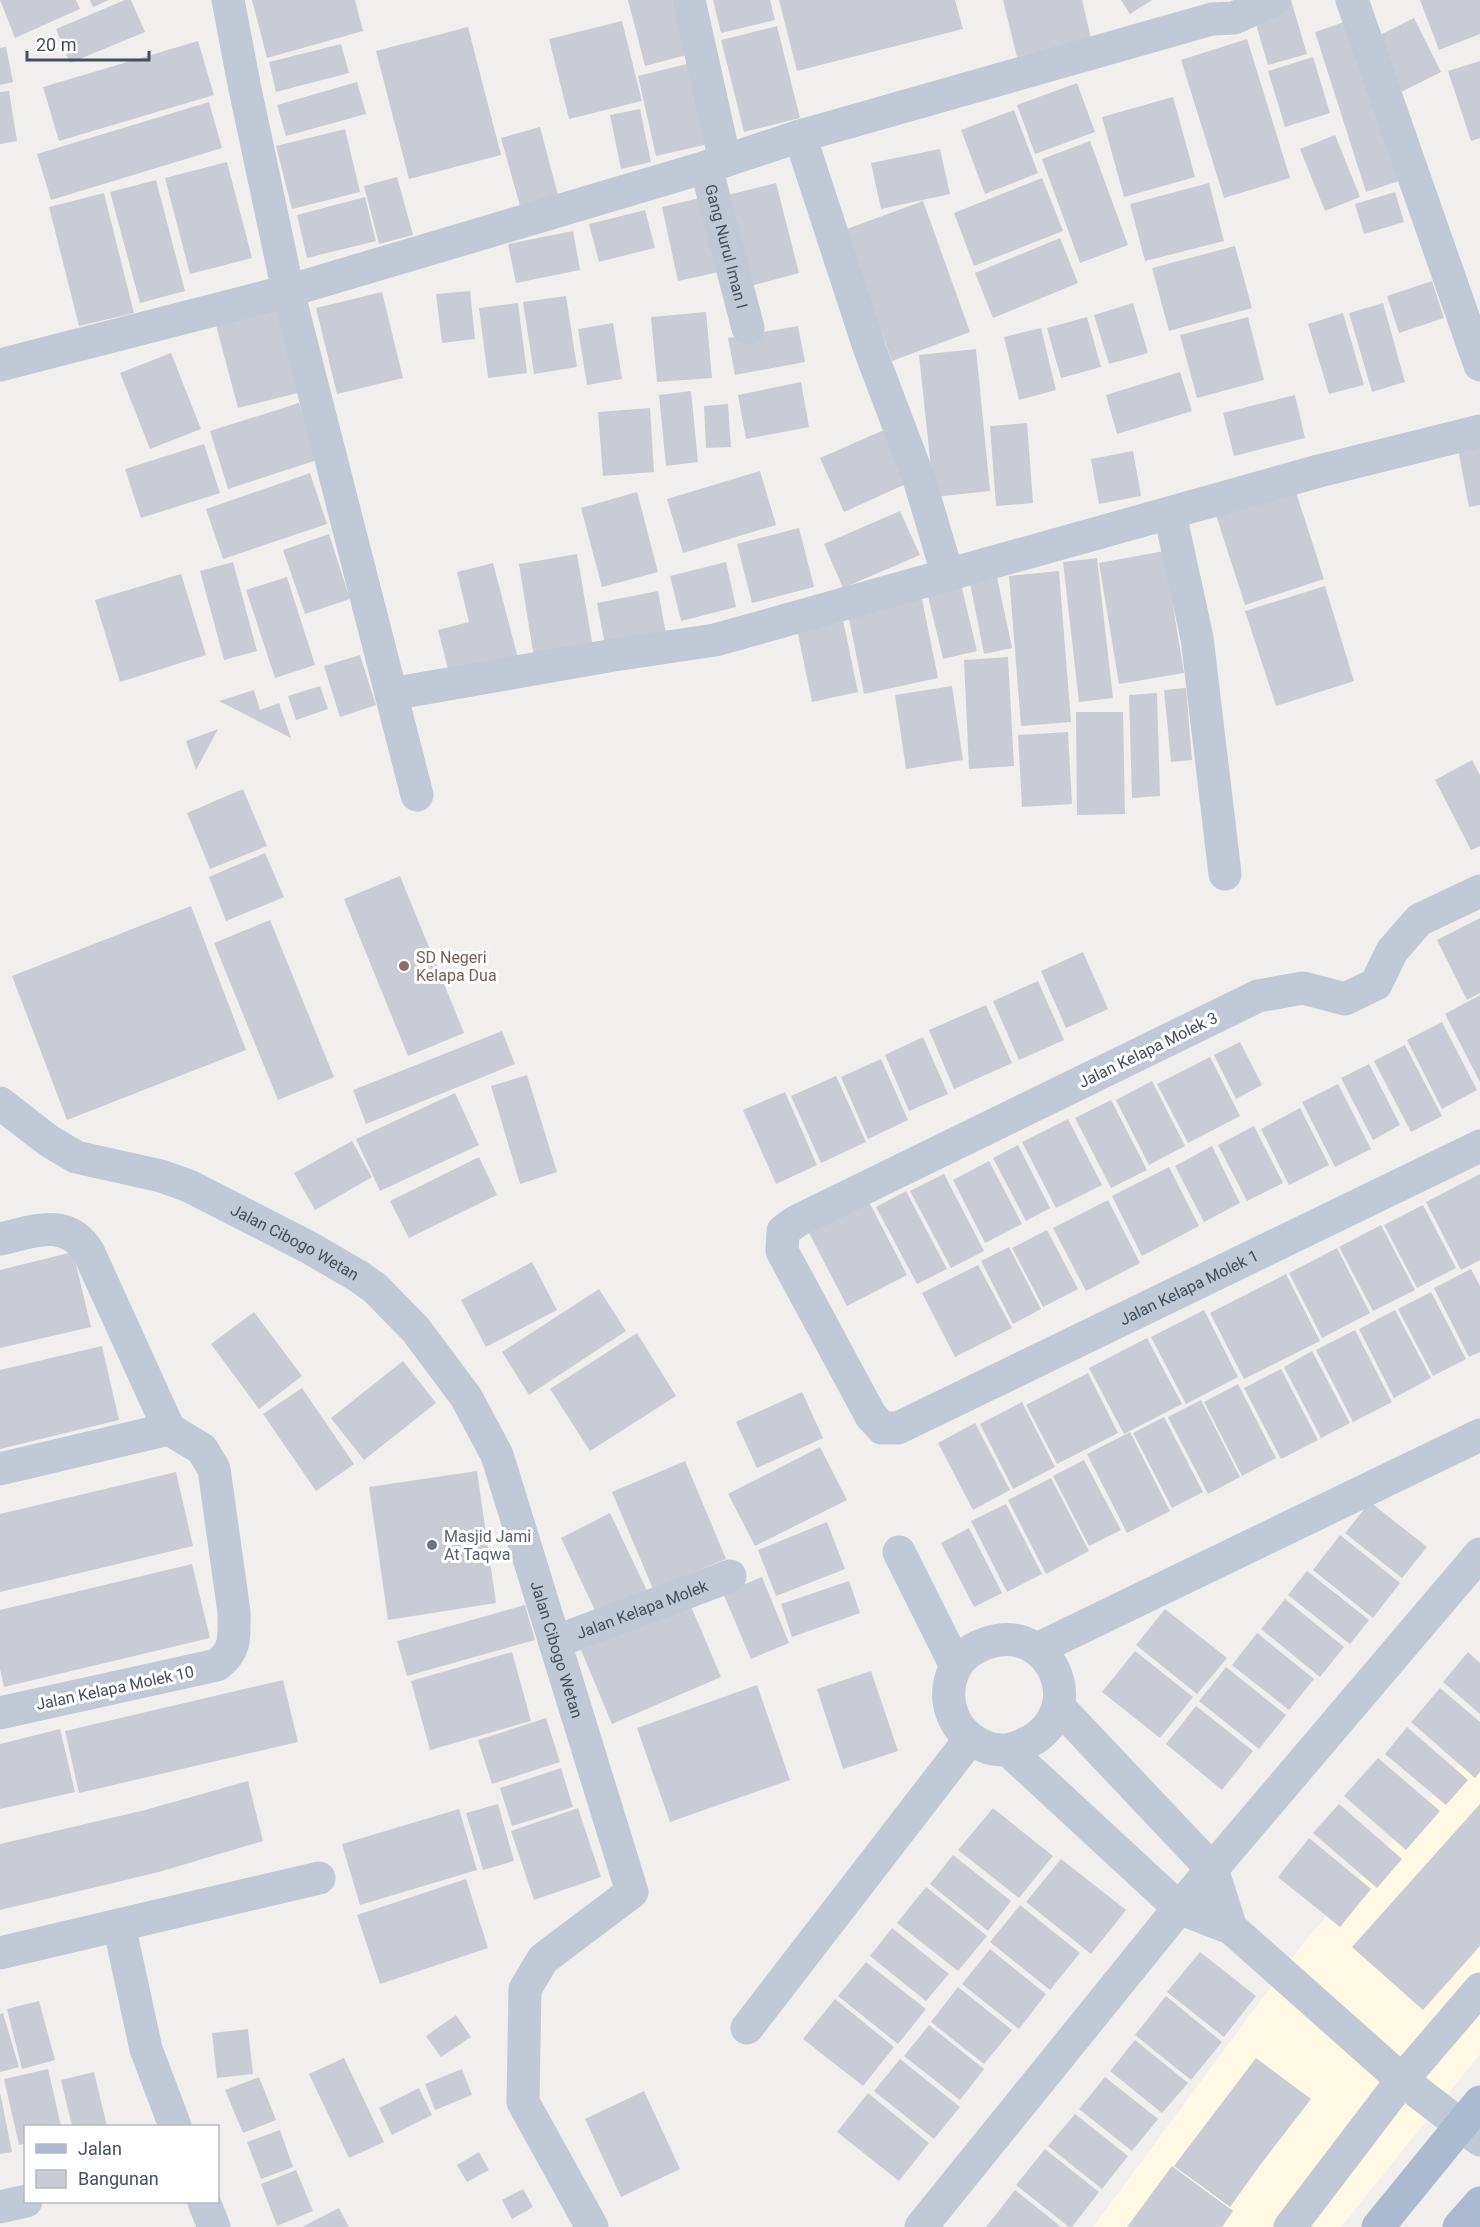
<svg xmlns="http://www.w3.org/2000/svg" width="1480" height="2227" font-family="Roboto,sans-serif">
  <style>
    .commercial { fill: #fef9e5 }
    .building { fill: #caccd5 }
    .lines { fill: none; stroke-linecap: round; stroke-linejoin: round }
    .minor { stroke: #c0c9d5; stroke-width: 33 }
    .major { stroke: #abbad0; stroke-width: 33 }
    .education-dot { fill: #8d6e63; stroke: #fff; stroke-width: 2 }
    .worship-dot { fill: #6b7280; stroke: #fff; stroke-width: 2 }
    .labels { text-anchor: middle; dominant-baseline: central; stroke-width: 6; stroke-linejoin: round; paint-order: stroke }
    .street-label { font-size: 16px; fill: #444f5e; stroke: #fff }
    .education-label { font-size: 16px; fill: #785e54; stroke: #fff; text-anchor: start }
    .worship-label { font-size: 16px; fill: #5b616d; stroke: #fff; text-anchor: start }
  </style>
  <rect width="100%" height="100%" fill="#f1eeee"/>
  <polygon class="commercial" points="1480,1741 1480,2054 1341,2227 1093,2227 1304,1942"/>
  <g class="building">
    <polygon points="0,0 76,0 80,9 15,38"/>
    <polygon points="90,0 109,0 93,7"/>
    <polygon points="125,0 131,0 145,32 70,63 56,29"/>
    <polygon points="252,0 355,0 363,31 267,58"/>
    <polygon points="628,0 680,0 694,53 645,66"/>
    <polygon points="713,0 770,0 775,20 721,33"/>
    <polygon points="779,0 955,0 963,29 797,71"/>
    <polygon points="1003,0 1082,0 1091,38 1017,57"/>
    <polygon points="1121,0 1152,0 1130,14"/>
    <polygon points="1291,0 1307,54 1268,65 1252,11"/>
    <polygon points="1420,0 1480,0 1480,34 1439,50"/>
    <polygon points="1414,18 1441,72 1397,94 1370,40"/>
    <polygon points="622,21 642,101 569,119 549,39"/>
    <polygon points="1347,21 1399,181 1366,192 1315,32"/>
    <polygon points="777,26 800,118 744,132 721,40"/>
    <polygon points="468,27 501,155 409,179 376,51"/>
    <polygon points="1247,39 1290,178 1224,198 1181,60"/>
    <polygon points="198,41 214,95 59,141 43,87"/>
    <polygon points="341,44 349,73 276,92 269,62"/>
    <polygon points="6,47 13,82 0,85 0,48"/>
    <polygon points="1313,57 1330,113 1285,127 1268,71"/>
    <polygon points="1480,61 1480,138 1471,141 1448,71"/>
    <polygon points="695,62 713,143 656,156 638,76"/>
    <polygon points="357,82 366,114 286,136 277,105"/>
    <polygon points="1077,83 1095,132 1035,154 1017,105"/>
    <polygon points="9,91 17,141 0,144 0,92"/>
    <polygon points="1173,97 1195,177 1124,197 1102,117"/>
    <polygon points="209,102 222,148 51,200 37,154"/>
    <polygon points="640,109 651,162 621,169 610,115"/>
    <polygon points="1014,110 1038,173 985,194 961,130"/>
    <polygon points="540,127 558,195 520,206 501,138"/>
    <polygon points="345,129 360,192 292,209 276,146"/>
    <polygon points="1335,135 1360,197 1325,211 1300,149"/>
    <polygon points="1090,141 1128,245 1080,263 1042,159"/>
    <polygon points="940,149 950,194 881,209 871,163"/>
    <polygon points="227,162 252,258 190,274 165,178"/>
    <polygon points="397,177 413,235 379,244 364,186"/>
    <polygon points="1042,178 1063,231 974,266 954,213"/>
    <polygon points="156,180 185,291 140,303 110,192"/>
    <polygon points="776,183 799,273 743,288 720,197"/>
    <polygon points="1209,183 1224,241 1145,261 1130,204"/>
    <polygon points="1395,192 1404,222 1364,234 1355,204"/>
    <polygon points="104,193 134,313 79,326 49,207"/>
    <polygon points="712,195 728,270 678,281 662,207"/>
    <polygon points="365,197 376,241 307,258 297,215"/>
    <polygon points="923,201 970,332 892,361 844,230"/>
    <polygon points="645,210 655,248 599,262 589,224"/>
    <polygon points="573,231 580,270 516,283 508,244"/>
    <polygon points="1060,238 1078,283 993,318 975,273"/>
    <polygon points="1235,246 1252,308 1169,331 1152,268"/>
    <polygon points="1432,281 1444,318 1399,333 1387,296"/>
    <polygon points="470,291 475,339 442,343 436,294"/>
    <polygon points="382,292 403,378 337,394 316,308"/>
    <polygon points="566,296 577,367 534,374 523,302"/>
    <polygon points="518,303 527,373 488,378 479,308"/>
    <polygon points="1133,303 1148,353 1109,364 1094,315"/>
    <polygon points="1383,303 1405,382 1372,392 1349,313"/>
    <polygon points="280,308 302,392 238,408 216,325"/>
    <polygon points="706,312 712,378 657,382 651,317"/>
    <polygon points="1343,313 1364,385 1329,394 1308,324"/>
    <polygon points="1087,317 1101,367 1061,378 1047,328"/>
    <polygon points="1248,317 1264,380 1197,398 1180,335"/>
    <polygon points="613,323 622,379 587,385 578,329"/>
    <polygon points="798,326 805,362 735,375 728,338"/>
    <polygon points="1041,328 1056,390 1019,400 1004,337"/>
    <polygon points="976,349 990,491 934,497 919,355"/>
    <polygon points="171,353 201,429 150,449 120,373"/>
    <polygon points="1180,372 1192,411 1117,434 1106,395"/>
    <polygon points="801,382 809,427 746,439 738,395"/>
    <polygon points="691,391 698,462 666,466 659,395"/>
    <polygon points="1295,395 1305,438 1234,456 1223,413"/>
    <polygon points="299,403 317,460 228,489 210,431"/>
    <polygon points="728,404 731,447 706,448 704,406"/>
    <polygon points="650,408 654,472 603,476 598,412"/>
    <polygon points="1027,423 1033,503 996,506 990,426"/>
    <polygon points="893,426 917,479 844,512 820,458"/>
    <polygon points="1480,440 1480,505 1469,507 1457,444"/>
    <polygon points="204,444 220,493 141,518 125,469"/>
    <polygon points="1133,451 1141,496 1099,504 1091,459"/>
    <polygon points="760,471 776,525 683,553 667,499"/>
    <polygon points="310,473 327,524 223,559 206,509"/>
    <polygon points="1294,486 1324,579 1245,605 1215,512"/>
    <polygon points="637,492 658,572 602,587 581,508"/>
    <polygon points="900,511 920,555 843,588 824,544"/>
    <polygon points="799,528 814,587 752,603 737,544"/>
    <polygon points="329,534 350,599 305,614 283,550"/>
    <polygon points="1164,551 1184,673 1119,684 1099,563"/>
    <polygon points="577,554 593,648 534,658 519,564"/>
    <polygon points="1097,558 1113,698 1079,702 1063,562"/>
    <polygon points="233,562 257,651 224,660 200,571"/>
    <polygon points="726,562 736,607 681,621 670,576"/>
    <polygon points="493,563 519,662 451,680 438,630 469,622 457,572"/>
    <polygon points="1059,571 1071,722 1021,726 1009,576"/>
    <polygon points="181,574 206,655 120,682 95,600"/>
    <polygon points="287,577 315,665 275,678 246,590"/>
    <polygon points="997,577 1012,648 984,654 970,583"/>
    <polygon points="961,584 977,651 943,659 927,592"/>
    <polygon points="1325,586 1354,681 1276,706 1245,611"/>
    <polygon points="658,591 666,633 605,645 597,603"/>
    <polygon points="922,599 938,678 864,694 848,614"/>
    <polygon points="843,620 858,692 812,702 797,629"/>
    <polygon points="360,655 376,705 340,717 324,666"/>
    <polygon points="1008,657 1014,766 969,769 964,660"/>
    <polygon points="320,686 328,709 296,720 288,696"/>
    <polygon points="952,686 963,760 906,769 895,695"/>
    <polygon points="1186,688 1192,760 1171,762 1164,690"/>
    <polygon points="254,690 260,710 279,703 291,738 219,701"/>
    <polygon points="1157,693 1160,796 1132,798 1129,695"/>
    <polygon points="1076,712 1123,712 1125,814 1077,815"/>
    <polygon points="218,729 196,770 186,741"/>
    <polygon points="1068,732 1072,804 1022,807 1018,735"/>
    <polygon points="1472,760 1480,775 1480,846 1471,850 1435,780"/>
    <polygon points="243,789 267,846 210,869 187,813"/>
    <polygon points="265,853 284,897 226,921 209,877"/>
    <polygon points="400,876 464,1033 408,1056 344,899"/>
    <polygon points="191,906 246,1050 67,1120 12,976"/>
    <polygon points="1480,918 1480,993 1467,1000 1437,940"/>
    <polygon points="270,920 334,1077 278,1100 214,943"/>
    <polygon points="1083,952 1108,1009 1066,1028 1041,971"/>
    <polygon points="1038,981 1064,1040 1019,1060 993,1001"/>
    <polygon points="1480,995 1480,1082 1445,1014"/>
    <polygon points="986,1005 1012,1063 954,1089 929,1030"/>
    <polygon points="1442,1022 1477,1090 1442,1109 1407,1040"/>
    <polygon points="502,1031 515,1064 366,1124 353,1090"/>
    <polygon points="923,1037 948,1094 909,1111 885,1055"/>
    <polygon points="1240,1042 1262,1085 1236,1099 1214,1055"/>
    <polygon points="1405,1045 1442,1116 1411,1132 1374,1061"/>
    <polygon points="1210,1057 1240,1116 1188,1143 1157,1084"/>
    <polygon points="881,1059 908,1120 868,1139 841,1077"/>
    <polygon points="1369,1064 1400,1125 1373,1140 1341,1078"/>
    <polygon points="527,1075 557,1172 520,1184 491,1086"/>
    <polygon points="836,1076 866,1142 821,1163 791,1096"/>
    <polygon points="1152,1081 1185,1146 1149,1165 1116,1100"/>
    <polygon points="1338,1084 1371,1149 1335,1167 1302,1102"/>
    <polygon points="785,1092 817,1165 776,1184 743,1110"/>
    <polygon points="455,1093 479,1145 380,1191 356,1139"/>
    <polygon points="1111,1100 1147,1170 1111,1188 1075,1118"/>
    <polygon points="1300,1108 1329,1165 1289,1185 1261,1129"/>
    <polygon points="1068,1119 1102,1185 1056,1208 1022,1142"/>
    <polygon points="1254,1126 1283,1183 1247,1201 1218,1145"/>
    <polygon points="352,1141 372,1177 315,1210 294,1173"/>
    <polygon points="1018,1145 1050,1208 1026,1221 993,1158"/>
    <polygon points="1212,1146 1240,1203 1204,1222 1175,1166"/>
    <polygon points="479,1157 497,1195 409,1238 390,1201"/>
    <polygon points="989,1161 1022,1224 985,1243 953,1180"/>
    <polygon points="1169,1167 1199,1226 1142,1256 1112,1196"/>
    <polygon points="944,1174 984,1251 951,1268 910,1191"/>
    <polygon points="1480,1174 1480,1260 1461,1270 1426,1202"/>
    <polygon points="906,1191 947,1269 917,1284 876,1207"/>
    <polygon points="1108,1200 1140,1263 1086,1291 1053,1228"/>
    <polygon points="869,1202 907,1275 847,1306 809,1233"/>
    <polygon points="1423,1205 1456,1268 1417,1288 1384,1225"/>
    <polygon points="1381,1225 1415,1290 1373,1311 1339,1247"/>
    <polygon points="1047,1230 1078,1289 1043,1307 1012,1248"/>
    <polygon points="1009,1247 1041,1309 1013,1324 981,1261"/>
    <polygon points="1337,1248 1370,1313 1322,1338 1289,1273"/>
    <polygon points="73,1252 91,1327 0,1348 0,1270"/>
    <polygon points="532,1262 557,1310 486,1347 461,1300"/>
    <polygon points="978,1265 1012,1328 955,1357 922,1293"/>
    <polygon points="1471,1269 1480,1286 1480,1352 1469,1357 1434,1288"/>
    <polygon points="1286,1274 1320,1341 1244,1379 1210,1313"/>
    <polygon points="599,1289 626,1331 529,1395 502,1352"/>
    <polygon points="1431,1292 1466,1359 1433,1376 1398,1309"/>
    <polygon points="1204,1310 1238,1377 1186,1404 1151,1337"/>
    <polygon points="1395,1310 1431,1378 1394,1398 1359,1329"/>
    <polygon points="254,1312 302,1376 259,1409 211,1344"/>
    <polygon points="1355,1330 1392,1402 1353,1422 1316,1350"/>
    <polygon points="637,1333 676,1396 590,1451 550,1389"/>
    <polygon points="1147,1338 1182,1404 1124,1434 1089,1368"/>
    <polygon points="102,1346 119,1420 0,1449 0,1370"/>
    <polygon points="1312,1351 1350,1423 1321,1438 1284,1367"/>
    <polygon points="403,1361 436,1403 364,1460 331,1418"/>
    <polygon points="1281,1369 1318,1440 1281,1459 1244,1388"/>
    <polygon points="1088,1373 1118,1433 1057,1464 1026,1405"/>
    <polygon points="1238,1384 1276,1458 1242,1476 1204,1402"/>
    <polygon points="302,1388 354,1464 316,1491 263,1414"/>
    <polygon points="802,1392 823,1438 757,1468 736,1422"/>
    <polygon points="1201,1400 1240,1477 1208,1494 1168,1417"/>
    <polygon points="1022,1402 1055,1467 1013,1489 980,1424"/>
    <polygon points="1164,1417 1203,1492 1172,1508 1133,1433"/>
    <polygon points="975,1423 1010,1490 973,1510 938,1443"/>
    <polygon points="1130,1432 1170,1511 1127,1533 1087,1454"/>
    <polygon points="820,1447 847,1500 755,1546 728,1494"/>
    <polygon points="1084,1460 1121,1530 1089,1546 1053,1476"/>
    <polygon points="685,1461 726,1559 653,1589 612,1492"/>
    <polygon points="477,1471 496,1603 388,1620 369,1487"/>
    <polygon points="176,1472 193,1546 0,1592 0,1514"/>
    <polygon points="1051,1478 1089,1551 1046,1574 1008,1500"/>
    <polygon points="1370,1502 1427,1547 1402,1578 1345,1533"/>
    <polygon points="1006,1504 1042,1574 1007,1592 971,1521"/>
    <polygon points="610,1513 649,1595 599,1619 561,1538"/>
    <polygon points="827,1522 845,1569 776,1596 758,1550"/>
    <polygon points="969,1528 1002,1593 974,1607 941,1543"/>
    <polygon points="1340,1535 1400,1583 1373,1618 1313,1570"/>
    <polygon points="192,1564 210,1638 4,1687 0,1669 0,1610"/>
    <polygon points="1307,1571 1369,1620 1350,1644 1288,1595"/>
    <polygon points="762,1577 789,1643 751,1659 723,1593"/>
    <polygon points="849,1581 860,1613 792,1637 781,1604"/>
    <polygon points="1285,1599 1344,1647 1320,1677 1261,1629"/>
    <polygon points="690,1604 721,1677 612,1724 581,1650"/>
    <polygon points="525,1605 535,1640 407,1676 397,1641"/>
    <polygon points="1165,1609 1227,1658 1197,1694 1136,1645"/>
    <polygon points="1257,1633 1314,1679 1289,1710 1232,1665"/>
    <polygon points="1135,1651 1193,1697 1160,1738 1102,1692"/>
    <polygon points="512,1652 531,1721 430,1750 411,1681"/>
    <polygon points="1468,1652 1480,1663 1480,1714 1443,1682"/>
    <polygon points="1226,1667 1286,1715 1259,1749 1199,1701"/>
    <polygon points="871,1671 898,1751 843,1769 817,1689"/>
    <polygon points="283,1680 298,1742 79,1793 65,1731"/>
    <polygon points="757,1685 790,1780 670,1822 637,1728"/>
    <polygon points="1440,1688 1480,1722 1480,1772 1475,1778 1411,1722"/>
    <polygon points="1196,1706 1253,1751 1222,1790 1166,1744"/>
    <polygon points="546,1718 560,1762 492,1784 478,1740"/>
    <polygon points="1407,1727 1468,1780 1446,1805 1385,1754"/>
    <polygon points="60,1729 75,1792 0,1809 0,1744"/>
    <polygon points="1378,1758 1440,1811 1406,1850 1344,1796"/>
    <polygon points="561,1768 573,1807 512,1826 500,1788"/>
    <polygon points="248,1781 263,1841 159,1872 0,1910 0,1844 145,1810"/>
    <polygon points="498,1804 514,1861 483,1870 466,1813"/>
    <polygon points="1339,1804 1402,1859 1377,1888 1313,1833"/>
    <polygon points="1480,1804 1480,1946 1423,2010 1352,1947"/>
    <polygon points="578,1808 601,1877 534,1900 511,1831"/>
    <polygon points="993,1808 1053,1856 1019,1898 958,1850"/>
    <polygon points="459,1809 477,1870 360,1905 342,1844"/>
    <polygon points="1309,1838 1371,1889 1340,1927 1278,1877"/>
    <polygon points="953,1855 1011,1901 988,1931 930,1884"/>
    <polygon points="1061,1859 1126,1910 1091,1954 1026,1902"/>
    <polygon points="466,1879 488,1948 380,1984 357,1915"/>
    <polygon points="926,1887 987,1936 958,1971 897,1923"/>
    <polygon points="1020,1905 1080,1953 1050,1990 990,1942"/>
    <polygon points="892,1928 949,1974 926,2001 870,1956"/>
    <polygon points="990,1949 1046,1994 1019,2029 962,1984"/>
    <polygon points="1200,1952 1256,1996 1224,2037 1167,1992"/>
    <polygon points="866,1962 926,2009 898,2044 838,1996"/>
    <polygon points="958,1987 1012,2030 984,2064 931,2022"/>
    <polygon points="1166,1996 1222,2042 1191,2080 1135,2035"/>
    <polygon points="835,1999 894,2047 863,2086 803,2039"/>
    <polygon points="39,2001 55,2060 22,2069 7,2009"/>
    <polygon points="3,2013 19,2067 0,2072 0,2014"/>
    <polygon points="456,2015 471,2037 441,2057 426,2036"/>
    <polygon points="929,2025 984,2069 960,2100 904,2056"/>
    <polygon points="248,2029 253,2074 217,2078 212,2033"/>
    <polygon points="1135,2040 1188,2083 1162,2113 1110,2071"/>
    <polygon points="344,2058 384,2142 349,2158 309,2074"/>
    <polygon points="1256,2058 1311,2099 1261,2164 1230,2207 1174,2166"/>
    <polygon points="900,2059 960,2107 934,2139 874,2091"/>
    <polygon points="48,2069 61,2126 26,2126 26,2143 19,2145 4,2079"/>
    <polygon points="462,2069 472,2095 435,2110 425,2084"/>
    <polygon points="94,2072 107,2126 72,2126 61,2080"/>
    <polygon points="259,2077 276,2120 243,2133 225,2090"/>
    <polygon points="1105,2077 1158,2119 1132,2151 1079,2109"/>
    <polygon points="419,2088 432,2115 392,2135 379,2108"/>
    <polygon points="644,2091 680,2169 621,2197 585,2119"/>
    <polygon points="0,2092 12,2152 0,2154"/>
    <polygon points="868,2093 929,2143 899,2181 837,2132"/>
    <polygon points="1075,2114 1128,2156 1102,2189 1048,2146"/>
    <polygon points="280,2130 293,2167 261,2179 247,2142"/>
    <polygon points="1045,2149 1099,2192 1072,2227 1069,2227 1016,2185"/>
    <polygon points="479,2152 489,2170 467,2182 457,2165"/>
    <polygon points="1172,2166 1233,2211 1222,2227 1127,2227"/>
    <polygon points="296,2170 313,2211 277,2226 261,2184"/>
    <polygon points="523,2189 533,2207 512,2219 502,2200"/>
    <polygon points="1015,2190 1061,2227 986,2227"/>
    <polygon points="339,2208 349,2227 302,2227"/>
  </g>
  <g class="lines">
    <g class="minor">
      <polyline points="228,0 244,84 288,291 417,795"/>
      <polyline points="689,0 725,161"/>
      <polyline points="1352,0 1480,365"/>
      <polyline points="800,136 870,350 920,482 948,576"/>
      <path id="s1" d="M706 167 748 328"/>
      <polyline points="0,365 288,291 706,167 800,136 1212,19 1234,18 1274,0"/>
      <polyline points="1170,514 1197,638 1225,874"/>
      <polyline points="391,694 614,655 715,640 1319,471 1480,431"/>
      <path id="s2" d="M1480 891 1419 920 1392 951 1376 984 1345 999 1303 988 1258 996 797 1221 783 1231 782 1251 871 1416 882 1428H898L1480 1146"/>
      <path id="s3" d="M0 1103 49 1141 76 1157 161 1176 189 1186 310 1248 358 1276 375 1288 416 1330 466 1397 497 1455 632 1892 543 1959 525 1989 523 2102 592 2227"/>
      <path d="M0 1239C33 1232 67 1216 89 1253L169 1429 202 1449 214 1469 234 1612C234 1636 237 1650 217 1665L0 1713"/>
      <polyline points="0,1469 169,1429"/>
      <polyline points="899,1552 956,1666"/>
      <path id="s4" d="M555 1642 730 1576"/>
      <polyline points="1037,1649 1480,1435"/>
      <polyline points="1058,1706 1212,1869 1231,1928"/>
      <path d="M1008 1750C1101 1725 1053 1614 982 1645 971 1649 960 1658 955 1668 940 1700 953 1734 986 1747 992 1750 1001 1750 1008 1750L1179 1908 1231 1928 1402 2080 1480 2140"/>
      <polyline points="119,1925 146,2049 175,2126"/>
      <polyline points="0,1953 319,1878"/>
      <polyline points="747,2028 970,1739"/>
      <polyline points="204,2202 214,2227"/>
      <polyline points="0,2207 26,2201"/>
      <polyline points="921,2227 1179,1908 1480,1554"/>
      <polyline points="1290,2227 1402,2080 1480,1989"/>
    </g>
    <g class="major">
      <polyline points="1378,2227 1480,2102"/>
      <polyline points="1459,2227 1480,2203"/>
    </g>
  </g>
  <circle class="education-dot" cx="404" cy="966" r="6"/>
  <circle class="worship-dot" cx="432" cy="1545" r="6"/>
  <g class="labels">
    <g class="street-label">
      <text stroke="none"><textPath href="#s1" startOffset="82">Gang Nurul Iman I</textPath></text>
      <text transform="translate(1148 1050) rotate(-26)">Jalan Kelapa Molek 3</text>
      <text stroke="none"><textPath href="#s3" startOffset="330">Jalan Cibogo Wetan</textPath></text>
      <text stroke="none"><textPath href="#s2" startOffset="1362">Jalan Kelapa Molek 1</textPath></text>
      <text stroke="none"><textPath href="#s4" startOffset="93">Jalan Kelapa Molek</textPath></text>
      <text stroke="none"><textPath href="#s3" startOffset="834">Jalan Cibogo Wetan</textPath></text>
      <text transform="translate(115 1688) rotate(-12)">Jalan Kelapa Molek 10</text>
    </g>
    <g class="education-label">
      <text x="416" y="957">SD Negeri<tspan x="416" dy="18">Kelapa Dua</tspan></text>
    </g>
    <g class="worship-label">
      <text x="444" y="1536">Masjid Jami<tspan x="444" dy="18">At Taqwa</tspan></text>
    </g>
  </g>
  <rect x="24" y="2125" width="195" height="78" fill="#ffffff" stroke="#b4b9bf" stroke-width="1.5"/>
  <rect x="36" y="2144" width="30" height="9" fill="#abbad0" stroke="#b4b9bf" stroke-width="1.5"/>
  <text x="78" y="2155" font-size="18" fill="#444f5e">Jalan</text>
  <rect x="36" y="2170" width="30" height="18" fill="#caccd5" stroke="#b4b9bf" stroke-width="1.5"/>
  <text x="78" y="2185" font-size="18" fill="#444f5e">Bangunan</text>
  <path d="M27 51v9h122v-9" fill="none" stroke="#444f5e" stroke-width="3"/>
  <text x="36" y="51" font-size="18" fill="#444f5e" stroke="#ffffff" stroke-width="4.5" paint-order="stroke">20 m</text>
</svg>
